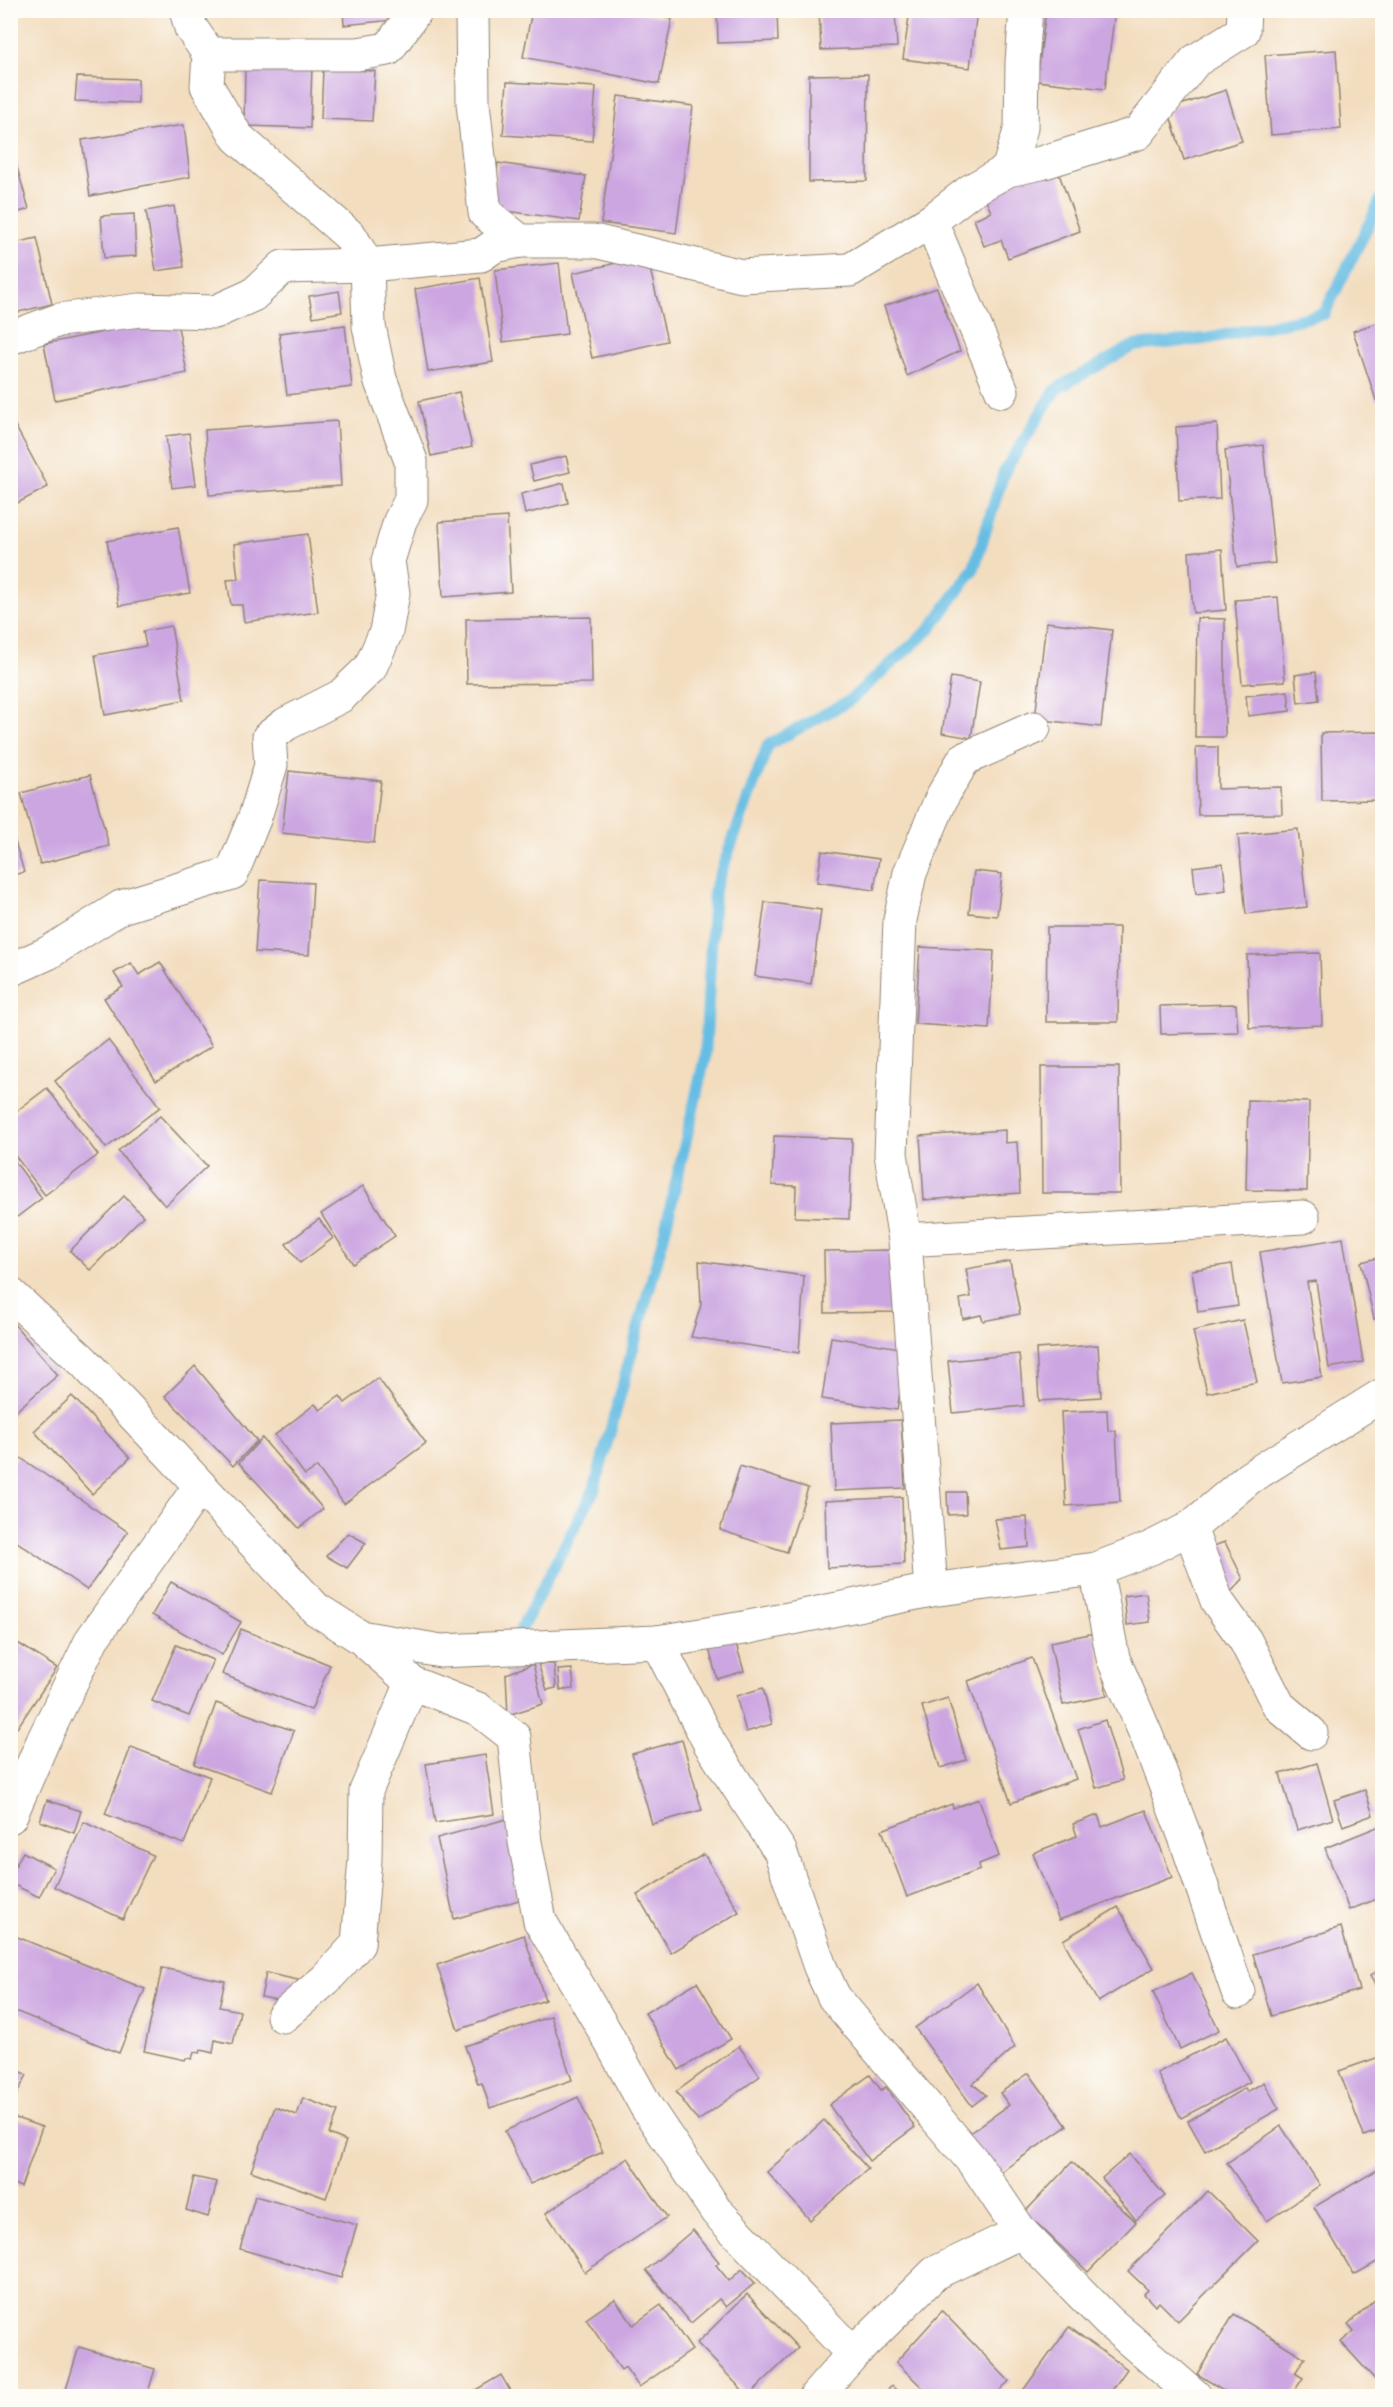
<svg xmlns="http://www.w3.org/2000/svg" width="1393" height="2407" font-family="'Libre Bodoni',serif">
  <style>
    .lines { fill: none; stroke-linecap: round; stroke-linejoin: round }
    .stream { stroke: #66bde3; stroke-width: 12 }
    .building { fill: #cca6e1 }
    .minor-casing { stroke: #8f8475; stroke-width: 35 }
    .minor { stroke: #fff; stroke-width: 33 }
  </style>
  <rect width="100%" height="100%" fill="#fdfcf7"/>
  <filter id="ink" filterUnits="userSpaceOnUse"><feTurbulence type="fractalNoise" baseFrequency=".0167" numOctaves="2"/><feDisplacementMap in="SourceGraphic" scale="12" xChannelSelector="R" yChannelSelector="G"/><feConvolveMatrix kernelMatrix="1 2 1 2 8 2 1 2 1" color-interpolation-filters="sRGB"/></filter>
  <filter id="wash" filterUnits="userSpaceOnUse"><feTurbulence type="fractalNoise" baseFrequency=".008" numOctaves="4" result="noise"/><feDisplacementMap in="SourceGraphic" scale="24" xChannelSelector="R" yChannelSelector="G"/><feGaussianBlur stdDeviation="1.35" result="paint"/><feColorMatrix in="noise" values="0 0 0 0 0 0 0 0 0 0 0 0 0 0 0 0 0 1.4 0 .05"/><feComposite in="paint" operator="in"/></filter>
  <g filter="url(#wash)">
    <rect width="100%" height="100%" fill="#f3ddbf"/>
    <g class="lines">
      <polyline class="stream" points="521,1629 594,1490 664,1235 705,1057 714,891 768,745 849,701 930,629 974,568 1004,472 1056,389 1133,346 1206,339 1324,314 1382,198"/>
    </g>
    <g id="blocks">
      <g class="building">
        <polygon points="343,10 402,10 403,19 344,25"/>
        <polygon points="532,10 630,10 672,19 659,84 523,57"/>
        <polygon points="717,10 777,10 778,41 718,43"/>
        <polygon points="819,10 895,10 897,47 821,50"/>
        <polygon points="910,10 977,10 970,68 903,59"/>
        <polygon points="1046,10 1115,10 1105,89 1037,81"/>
        <polygon points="1336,50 1341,129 1271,135 1265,55"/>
        <polygon points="245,63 312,65 310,128 244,126"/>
        <polygon points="323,69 375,71 372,121 321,119"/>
        <polygon points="868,74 867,181 809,182 809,75"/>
        <polygon points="77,77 138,79 138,103 75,101"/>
        <polygon points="507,82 596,87 592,141 503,135"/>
        <polygon points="1226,90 1242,141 1184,160 1168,109"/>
        <polygon points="618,96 693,106 676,233 601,223"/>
        <polygon points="184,125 190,177 90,196 82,140"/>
        <polygon points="10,143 29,209 10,215"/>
        <polygon points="498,163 586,176 579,221 492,209"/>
        <polygon points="1056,166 1080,231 1008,258 1001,240 984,246 974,219 991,212 983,193"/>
        <polygon points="174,206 184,267 156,271 146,211"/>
        <polygon points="134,214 136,256 104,258 101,216"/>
        <polygon points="37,238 52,304 10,314 10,244"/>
        <polygon points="647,256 667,341 592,358 573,273"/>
        <polygon points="559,263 567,334 503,342 495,270"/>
        <polygon points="480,278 493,362 428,372 415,289"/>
        <polygon points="937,288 960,351 907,376 884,306"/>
        <polygon points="339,291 342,312 313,317 309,296"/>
        <polygon points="176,317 187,373 55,400 44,344"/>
        <polygon points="1382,321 1382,398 1376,400 1353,331"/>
        <polygon points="345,325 352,387 287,395 279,333"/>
        <polygon points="459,392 472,447 431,456 419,401"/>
        <polygon points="10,416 48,487 10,507"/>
        <polygon points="337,421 341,486 209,495 205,430"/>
        <polygon points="1217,424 1220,499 1179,501 1176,427"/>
        <polygon points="189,433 196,485 172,488 166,436"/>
        <polygon points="1263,445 1275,563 1237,567 1225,450"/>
        <polygon points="566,456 570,472 534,481 530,465"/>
        <polygon points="564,483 568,503 525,514 521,494"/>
        <polygon points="507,517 511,592 443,597 439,522"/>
        <polygon points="178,527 190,593 119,606 107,541"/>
        <polygon points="308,534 318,612 244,622 242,605 231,605 227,580 238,579 234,544"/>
        <polygon points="1222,549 1226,610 1193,613 1189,552"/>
        <polygon points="1278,597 1285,681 1242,684 1235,600"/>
        <polygon points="591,617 592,683 467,684 466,619"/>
        <polygon points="1197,618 1225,619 1225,737 1195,737"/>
        <polygon points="1046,622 1112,630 1101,727 1035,719"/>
        <polygon points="171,626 184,700 105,715 95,655 146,646 143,631"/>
        <polygon points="1316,672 1319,700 1298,703 1295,675"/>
        <polygon points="951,677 980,682 971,738 942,733"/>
        <polygon points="1288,691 1290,711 1248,716 1246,696"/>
        <polygon points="1382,732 1382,800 1322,801 1321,733"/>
        <polygon points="1196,747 1218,747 1218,789 1281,787 1282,814 1198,815"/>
        <polygon points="289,771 381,781 374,843 282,833"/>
        <polygon points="90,775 109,846 40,864 21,793"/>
        <polygon points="10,825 24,872 10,876"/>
        <polygon points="1298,829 1307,907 1246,914 1238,835"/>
        <polygon points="822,851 879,859 874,890 817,882"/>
        <polygon points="1223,863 1226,890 1196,894 1193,867"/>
        <polygon points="974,871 1002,874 997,916 969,913"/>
        <polygon points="260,880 313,883 309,955 255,952"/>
        <polygon points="765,902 821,910 811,984 755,976"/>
        <polygon points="1047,927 1119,927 1118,1022 1046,1022"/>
        <polygon points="920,947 994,951 989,1029 915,1024"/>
        <polygon points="1320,953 1322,1025 1249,1028 1247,955"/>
        <polygon points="160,962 212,1046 156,1081 104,998 123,987 114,973 131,963 139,975"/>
        <polygon points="1236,1004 1238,1032 1161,1034 1160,1006"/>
        <polygon points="108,1040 160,1107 106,1148 55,1081"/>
        <polygon points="1041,1067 1119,1067 1120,1193 1042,1193"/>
        <polygon points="47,1088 98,1155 45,1195 10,1149 10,1116"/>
        <polygon points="1248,1100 1309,1102 1307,1191 1246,1190"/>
        <polygon points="160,1116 207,1166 165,1206 118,1151"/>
        <polygon points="1005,1130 1005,1143 1017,1142 1020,1193 924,1200 920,1136"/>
        <polygon points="774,1136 852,1139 849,1219 795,1217 796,1186 772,1185"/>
        <polygon points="10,1155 42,1198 17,1217 10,1208"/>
        <polygon points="363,1186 395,1236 353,1264 321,1214"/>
        <polygon points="124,1196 143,1216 90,1270 70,1251"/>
        <polygon points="319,1219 333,1238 300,1263 286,1244"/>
        <polygon points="1343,1238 1363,1362 1329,1368 1316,1281 1307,1282 1322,1377 1282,1383 1260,1252"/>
        <polygon points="897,1250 898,1312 825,1313 824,1251"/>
        <polygon points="1382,1257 1382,1317 1374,1319 1361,1262"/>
        <polygon points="699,1261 804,1276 799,1353 691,1337 701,1305"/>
        <polygon points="1010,1261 1020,1314 983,1321 981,1315 963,1319 960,1299 971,1297 966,1269"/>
        <polygon points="1232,1264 1238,1306 1198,1312 1192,1270"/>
        <polygon points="1243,1320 1257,1382 1207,1393 1193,1331"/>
        <polygon points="14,1324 58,1375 10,1416 10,1326"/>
        <polygon points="831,1337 907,1349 897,1410 822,1399"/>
        <polygon points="1098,1345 1101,1397 1039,1401 1036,1349"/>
        <polygon points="1019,1354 1024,1406 953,1413 948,1361"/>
        <polygon points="195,1366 257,1441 233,1466 165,1396"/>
        <polygon points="378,1378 426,1443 344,1504 317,1467 305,1475 275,1435 315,1404 320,1410 340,1396 345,1403"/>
        <polygon points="72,1396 130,1458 92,1494 34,1431"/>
        <polygon points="1107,1410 1108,1431 1116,1431 1120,1502 1066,1506 1061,1412"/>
        <polygon points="901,1420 905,1488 834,1491 831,1423"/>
        <polygon points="262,1438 323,1509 299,1528 239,1463"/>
        <polygon points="18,1456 128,1532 87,1590 10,1537 10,1467"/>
        <polygon points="740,1466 808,1488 787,1552 720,1530"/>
        <polygon points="947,1492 965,1492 966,1514 948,1515"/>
        <polygon points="902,1497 904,1564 827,1568 825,1501"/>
        <polygon points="1027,1517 1029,1547 1001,1550 995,1519"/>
        <polygon points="348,1533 366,1543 347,1568 326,1556"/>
        <polygon points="1225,1542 1243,1579 1229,1594 1210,1547"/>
        <polygon points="171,1582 241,1622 222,1655 152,1615"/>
        <polygon points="1146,1593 1150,1622 1127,1625 1124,1596"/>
        <polygon points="241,1629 330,1665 311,1710 222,1674"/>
        <polygon points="1095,1633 1107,1696 1063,1705 1050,1642"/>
        <polygon points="734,1637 744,1671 717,1679 708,1645"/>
        <polygon points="10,1638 57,1668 17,1728 10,1724"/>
        <polygon points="176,1645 213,1660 189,1716 152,1701"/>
        <polygon points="1032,1658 1076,1779 1011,1803 968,1681"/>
        <polygon points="533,1664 543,1704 508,1715 506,1674"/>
        <polygon points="538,1664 554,1664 556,1688 547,1690"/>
        <polygon points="572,1669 574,1689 560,1690 558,1670"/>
        <polygon points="763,1688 772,1724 746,1732 736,1696"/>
        <polygon points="948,1698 966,1760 940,1768 922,1706"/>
        <polygon points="216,1703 294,1731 272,1792 194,1764"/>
        <polygon points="1105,1720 1123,1780 1096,1788 1078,1729"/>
        <polygon points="682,1740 702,1810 652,1824 632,1754"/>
        <polygon points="131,1747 210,1777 184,1844 105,1814"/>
        <polygon points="485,1755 494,1814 435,1823 426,1764"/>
        <polygon points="1317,1763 1333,1819 1297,1830 1280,1774"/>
        <polygon points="1365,1790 1373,1815 1343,1826 1334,1800"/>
        <polygon points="979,1799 999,1856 979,1864 980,1870 907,1897 882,1830 952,1804 953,1808"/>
        <polygon points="47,1800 81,1811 74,1833 40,1821"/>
        <polygon points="1146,1810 1172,1877 1059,1920 1033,1853 1077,1836 1073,1824 1098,1815 1102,1827"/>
        <polygon points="514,1817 529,1897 454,1919 437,1838"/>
        <polygon points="84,1822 153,1855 123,1919 54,1887"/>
        <polygon points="1382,1825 1382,1897 1349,1910 1325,1848"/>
        <polygon points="23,1852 54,1868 39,1897 10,1883 10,1875"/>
        <polygon points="704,1854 739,1912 671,1953 637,1895"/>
        <polygon points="1118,1907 1154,1968 1098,2002 1063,1940"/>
        <polygon points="1341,1927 1359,1990 1271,2016 1253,1954"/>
        <polygon points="10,1934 145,1989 119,2053 10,2009"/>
        <polygon points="524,1935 545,2000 458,2030 437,1965"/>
        <polygon points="162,1968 225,1981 219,2007 240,2011 233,2044 215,2040 213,2053 201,2050 200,2053 194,2052 192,2059 186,2058 185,2060 144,2051"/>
        <polygon points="1382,1968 1382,1997 1370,1976"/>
        <polygon points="266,1973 298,1980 293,2003 261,1997"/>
        <polygon points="1192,1973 1219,2030 1180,2049 1153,1992"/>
        <polygon points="697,1982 731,2039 679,2070 645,2013"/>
        <polygon points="977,1983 1015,2047 973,2084 986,2095 972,2106 915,2028"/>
        <polygon points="551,2016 572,2080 490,2108 482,2083 478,2084 465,2046"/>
        <polygon points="1226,2037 1250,2082 1181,2118 1157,2073"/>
        <polygon points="739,2046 760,2076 698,2121 676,2092"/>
        <polygon points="1382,2056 1382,2130 1364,2136 1339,2071"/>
        <polygon points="10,2066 27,2075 12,2103 10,2102"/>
        <polygon points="1029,2073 1067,2126 992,2178 964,2137 1009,2105 1000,2093"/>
        <polygon points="870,2075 881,2090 886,2087 915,2127 869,2161 829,2105"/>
        <polygon points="1264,2082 1279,2109 1205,2151 1188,2121 1245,2088 1247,2092"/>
        <polygon points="578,2097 603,2152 530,2184 505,2131"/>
        <polygon points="303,2098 338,2111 329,2134 346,2141 326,2198 251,2171 275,2107 297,2115"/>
        <polygon points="10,2116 42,2127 21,2187 10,2183"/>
        <polygon points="824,2120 868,2169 810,2220 767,2172"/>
        <polygon points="1281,2126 1320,2185 1267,2221 1227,2163"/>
        <polygon points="1130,2154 1165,2196 1136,2220 1102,2178"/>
        <polygon points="628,2158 667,2217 585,2272 546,2213"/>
        <polygon points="1072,2162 1136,2222 1088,2272 1025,2212"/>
        <polygon points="1382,2167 1382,2259 1354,2275 1314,2207"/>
        <polygon points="194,2177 217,2182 208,2217 186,2210"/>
        <polygon points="1208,2191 1258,2241 1178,2321 1159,2302 1155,2306 1144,2294 1148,2290 1128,2271"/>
        <polygon points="255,2196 357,2225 341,2278 240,2249"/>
        <polygon points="693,2230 719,2262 716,2265 729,2281 742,2269 755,2283 726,2307 719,2299 691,2323 646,2270"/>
        <polygon points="747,2294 798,2348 748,2396 697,2343"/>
        <polygon points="1377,2298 1382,2303 1382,2387 1341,2342 1354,2331 1348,2324"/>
        <polygon points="615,2299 633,2325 661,2305 692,2350 639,2387 625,2367 621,2370 586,2319"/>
        <polygon points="942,2311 1009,2381 995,2396 931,2396 896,2362"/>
        <polygon points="1234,2314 1305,2358 1295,2373 1303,2378 1291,2396 1233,2396 1197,2374"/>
        <polygon points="1069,2327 1127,2369 1108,2396 1019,2396"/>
        <polygon points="79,2347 155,2369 147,2396 64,2396"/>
        <polygon points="501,2375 513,2396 475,2396 472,2392"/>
        <polygon points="892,2386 902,2396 881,2396"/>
      </g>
    </g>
  </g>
  <g filter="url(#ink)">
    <use href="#blocks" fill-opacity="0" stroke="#8f8475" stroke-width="1.5"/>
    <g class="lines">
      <g class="minor-casing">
        <g id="minor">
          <polyline points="472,10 473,103 485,213 520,241"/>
          <polyline points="209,54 357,54 388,49 416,10"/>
          <polyline points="1008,170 1021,128 1022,62 1026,10"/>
          <polyline points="931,221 1002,391"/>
          <polyline points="10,338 59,320 140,310 215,312 253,295 283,267 367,265 481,255 494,246 520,241 594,241 742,276 850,270 931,221 970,191 1008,170 1041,163 1138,133 1195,61 1243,31 1244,10"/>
          <polyline points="10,970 48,953 121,907 232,873 255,817 271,765 269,737 286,724 341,696 370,668 386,632 393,593 388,561 400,521 411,500 411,461 380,379 369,326 367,265 351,237 237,137 207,86 209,54 191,28 186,10"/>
          <polyline points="905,1240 1303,1217"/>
          <polyline points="10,1294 83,1361 316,1609 360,1637 441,1651 657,1642 744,1628 931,1590 1096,1569 1151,1548 1190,1528 1249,1478 1382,1395"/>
          <polyline points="1190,1528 1217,1601 1245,1640 1279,1706 1311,1733"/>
          <polyline points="1096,1569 1113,1658 1147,1737 1185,1837 1238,1992"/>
          <polyline points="931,1590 905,1240 891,1154 900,920 910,873 942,797 964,759 1034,728"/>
          <polyline points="360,1637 412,1683 478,1709 514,1737 525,1842 540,1921 604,2030 647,2108 717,2212 853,2354"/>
          <polyline points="657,1642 710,1744 780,1851 820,1967 834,1997 976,2165 1021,2232 1108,2321 1195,2396"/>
          <polyline points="10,1817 43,1741 92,1639 200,1486"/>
          <polyline points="283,2016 326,1979 358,1944 365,1859 366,1791 412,1683"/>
          <polyline points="816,2396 853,2354 935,2273 1021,2232"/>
        </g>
      </g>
      <use href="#minor" class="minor"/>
    </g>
  </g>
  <rect width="1393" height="2407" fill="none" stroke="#fdfcf7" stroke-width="36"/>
</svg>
